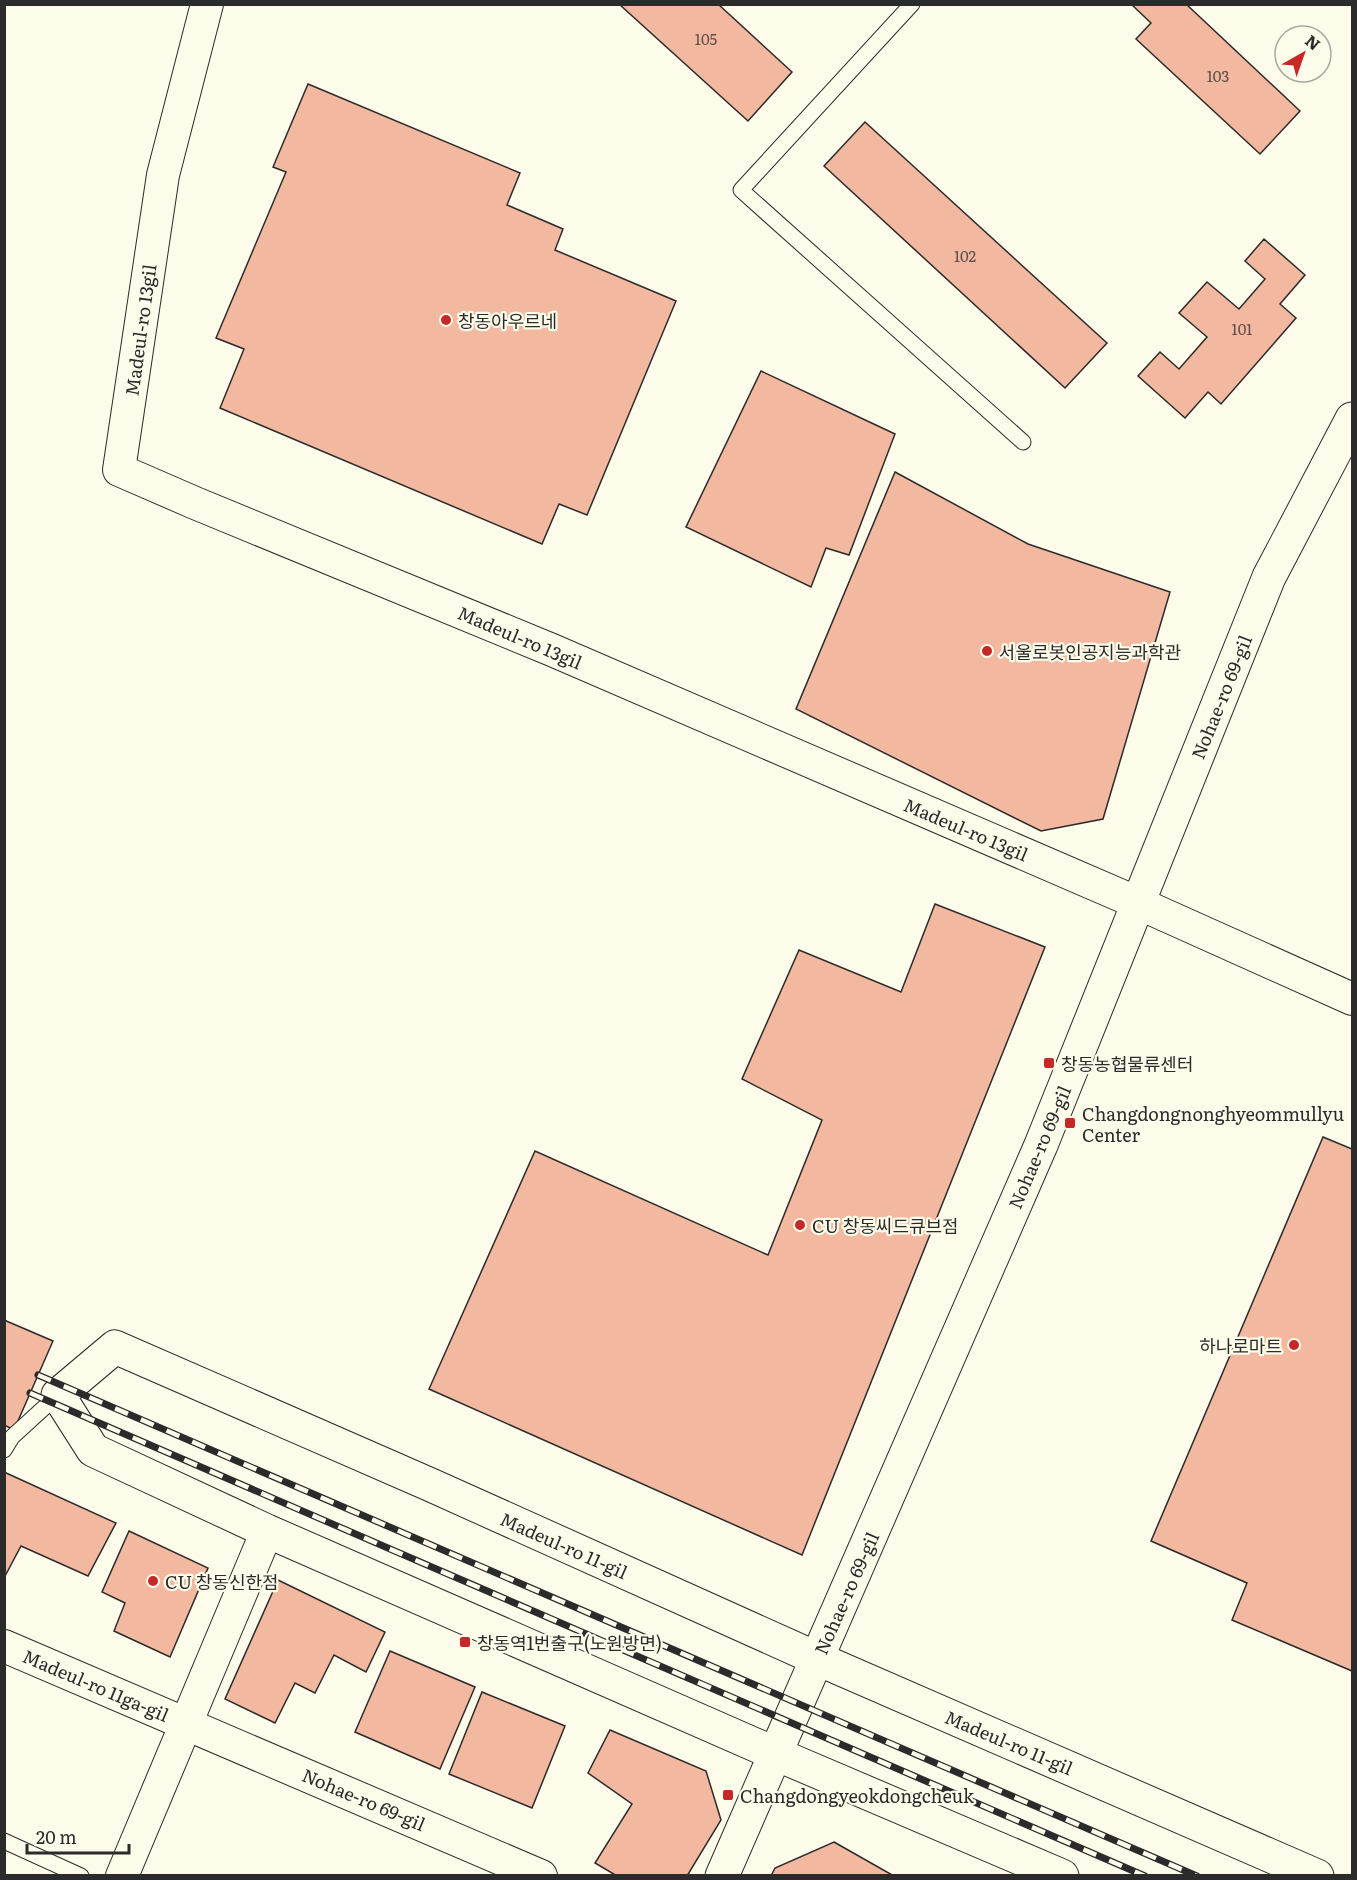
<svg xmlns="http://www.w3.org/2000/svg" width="1357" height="1880" font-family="Literata,'Noto Sans KR',serif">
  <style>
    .building { fill: #f2b8a0; stroke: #2b2b2b; stroke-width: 1.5 }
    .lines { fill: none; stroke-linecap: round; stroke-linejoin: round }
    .lane-casing { stroke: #2b2b2b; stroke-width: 17 }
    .street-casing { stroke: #2b2b2b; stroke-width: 34 }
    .secondary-casing { stroke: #2b2b2b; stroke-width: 35 }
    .lane { stroke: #fdfbea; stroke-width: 15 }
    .street { stroke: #fdfbea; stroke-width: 32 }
    .secondary { stroke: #fdfbea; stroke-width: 33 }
    .rail-casing { stroke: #2b2b2b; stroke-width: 7 }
    .rail { stroke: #fdfbea; stroke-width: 4.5; stroke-dasharray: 14; stroke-linecap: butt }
    .poi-dot { fill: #c62828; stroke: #fdfbea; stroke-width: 2 }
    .labels { text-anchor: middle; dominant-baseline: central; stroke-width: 4.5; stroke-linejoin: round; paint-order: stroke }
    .number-label { font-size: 15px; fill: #5d4e48 }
    .poi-label { font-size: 18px; fill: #2b2b2b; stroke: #fdfbea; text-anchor: start }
    .street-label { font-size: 18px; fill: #2b2b2b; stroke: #fdfbea }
  </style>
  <rect width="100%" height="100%" fill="#fdfbea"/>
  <g class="building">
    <polygon points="619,4 718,4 792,72 748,121"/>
    <polygon points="1131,4 1186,4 1300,111 1260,154 1136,39 1151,23"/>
    <polygon points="308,84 520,173 507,205 563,229 555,250 676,301 587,515 559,504 542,544 220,408 244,349 216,338 286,172 273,167"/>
    <polygon points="865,122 1107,343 1065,388 824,166"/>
    <polygon points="1264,239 1305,275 1280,304 1296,318 1221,404 1208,392 1185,418 1138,376 1160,352 1179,369 1207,337 1179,313 1207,282 1239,309 1265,279 1245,261"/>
    <polygon points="761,371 895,434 849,555 826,548 811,587 686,527"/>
    <polygon points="895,472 1028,544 1170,592 1103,819 1041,831 796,709"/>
    <polygon points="935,904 1045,947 802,1555 429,1389 535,1151 768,1255 822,1120 742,1079 799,950 901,992"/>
    <polygon points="1323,1137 1352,1149 1352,1671 1232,1620 1247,1583 1151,1541"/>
    <polygon points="4,1320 53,1341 14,1430 4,1425"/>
    <polygon points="4,1472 116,1523 88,1576 21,1546 4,1578"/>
    <polygon points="129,1531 208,1568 170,1657 114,1631 125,1603 102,1592"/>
    <polygon points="278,1580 385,1632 366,1672 334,1655 315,1693 295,1683 275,1723 225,1699"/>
    <polygon points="390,1651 475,1687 440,1769 355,1732"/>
    <polygon points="482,1692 565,1726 532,1808 449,1774"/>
    <polygon points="610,1730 706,1771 721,1820 687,1876 617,1876 595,1863 632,1804 588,1773"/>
    <polygon points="834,1842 894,1876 771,1876 775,1868"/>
  </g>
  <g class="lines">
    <g class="lane-casing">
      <g id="lane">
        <polyline points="912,4 741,190 1023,442"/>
        <polyline points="4,1450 12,1437 58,1395"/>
        <polyline points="4,1841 81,1876"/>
      </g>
    </g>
    <g class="street-casing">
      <g id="street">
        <polyline points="207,4 163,175 119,470 195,503 552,650 1138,903 1352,999"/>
        <polyline points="4,1646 541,1876"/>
        <polyline points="122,1876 267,1531"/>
      </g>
    </g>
    <g class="secondary-casing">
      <g id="secondary">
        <polyline points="722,1876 1041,1145 1269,577 1352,419"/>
        <polyline points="1062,1876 776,1754 267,1531 93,1450 58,1395 115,1347 431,1485 818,1659 1317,1876"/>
      </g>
    </g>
    <use href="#lane" class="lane"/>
    <use href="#street" class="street"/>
    <use href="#secondary" class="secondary"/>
    <g class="rail-casing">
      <g id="rail">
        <polyline points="38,1375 1197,1876"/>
        <polyline points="30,1393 1145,1876"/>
      </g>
    </g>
    <use href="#rail" class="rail"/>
  </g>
  <g class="poi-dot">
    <circle cx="446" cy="320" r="6"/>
    <circle cx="987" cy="651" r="6"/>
    <rect x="1043" y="1057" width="12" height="12" rx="3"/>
    <rect x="1064" y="1117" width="12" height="12" rx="3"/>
    <circle cx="800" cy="1225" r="6"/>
    <circle cx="1294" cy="1345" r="6"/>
    <circle cx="153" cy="1581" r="6"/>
    <rect x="459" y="1636" width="12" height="12" rx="3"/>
    <rect x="722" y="1789" width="12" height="12" rx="3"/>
  </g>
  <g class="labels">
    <g class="number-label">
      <text x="706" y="38">105</text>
      <text x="1218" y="75">103</text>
      <text x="965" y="255">102</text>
      <text x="1242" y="328">101</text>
    </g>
    <g class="poi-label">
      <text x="458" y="320">창동아우르네</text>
      <text x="999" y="651">서울로봇인공지능과학관</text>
      <text x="1061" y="1063">창동농협물류센터</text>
      <text x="1082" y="1113">Changdongnonghyeommullyu<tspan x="1082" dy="21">Center</tspan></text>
      <text x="812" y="1225">CU 창동씨드큐브점</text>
      <text x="1282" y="1345" text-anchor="end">하나로마트</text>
      <text x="165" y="1581">CU 창동신한점</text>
      <text x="477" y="1642">창동역1번출구(노원방면)</text>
      <text x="740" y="1795">Changdongyeokdongcheuk</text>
    </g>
    <g class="street-label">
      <text transform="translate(140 330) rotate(-82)">Madeul-ro 13gil</text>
      <text transform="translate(520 637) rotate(23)">Madeul-ro 13gil</text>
      <text transform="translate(1221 697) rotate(-68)">Nohae-ro 69-gil</text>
      <text transform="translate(966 829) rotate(23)">Madeul-ro 13gil</text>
      <text transform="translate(1039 1147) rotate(-67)">Nohae-ro 69-gil</text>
      <text transform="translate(564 1545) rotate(24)">Madeul-ro 11-gil</text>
      <text transform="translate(846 1593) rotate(-66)">Nohae-ro 69-gil</text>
      <text transform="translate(96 1685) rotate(23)">Madeul-ro 11ga-gil</text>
      <text transform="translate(1009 1742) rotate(23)">Madeul-ro 11-gil</text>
      <text transform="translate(364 1799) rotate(23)">Nohae-ro 69-gil</text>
    </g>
  </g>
  <rect width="1357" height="1880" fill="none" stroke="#2b2b2b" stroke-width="12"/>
  <g transform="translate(1303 54) rotate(40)"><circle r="28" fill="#fdfbea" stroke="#a9a89e" stroke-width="1.5"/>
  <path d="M0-4.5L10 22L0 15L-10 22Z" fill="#c62828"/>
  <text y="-9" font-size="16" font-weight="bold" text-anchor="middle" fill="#2b2b2b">N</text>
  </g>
  <path d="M27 1844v9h102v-9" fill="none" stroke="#2b2b2b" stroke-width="3"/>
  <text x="36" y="1844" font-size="18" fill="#2b2b2b" stroke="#fdfbea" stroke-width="4.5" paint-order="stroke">20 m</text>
</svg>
